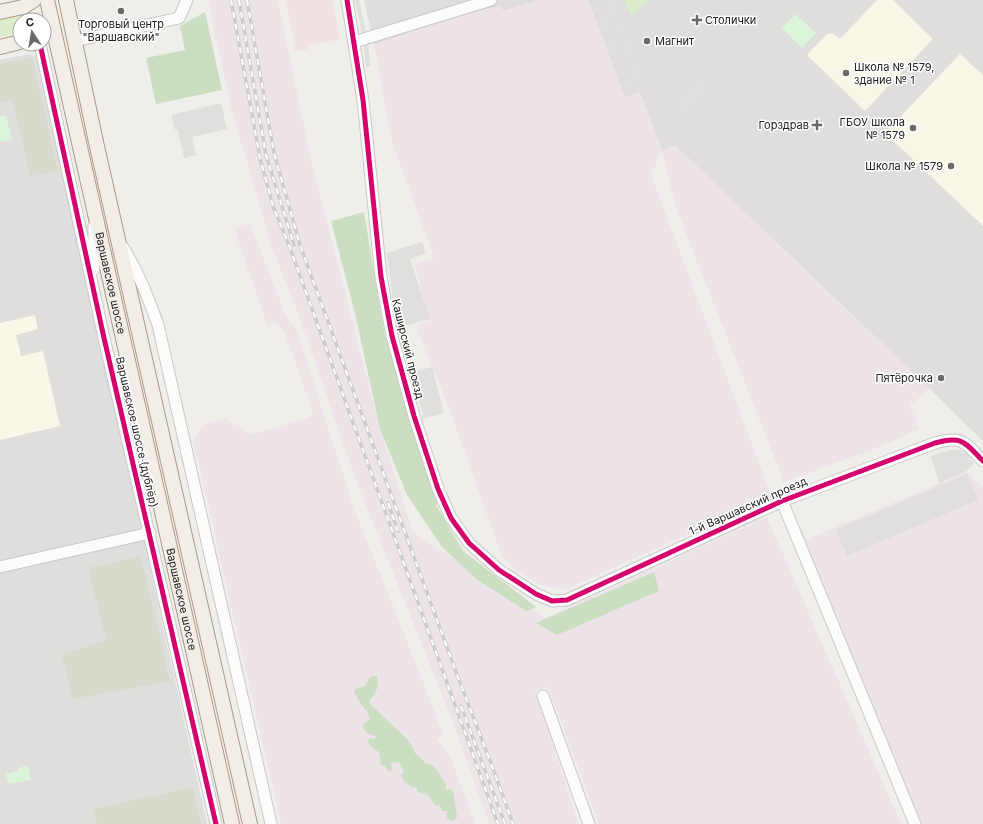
<svg xmlns="http://www.w3.org/2000/svg" width="983" height="824" font-family="Inter,sans-serif">
  <style>
    .residential { fill: #dfdedc }
    .commercial { fill: #f1e3e1 }
    .industrial { fill: #ede4e9 }
    .education { fill: #f8f7e8 }
    .construction { fill: #d9d9cd }
    .grass { fill: #ddeccb }
    .forest { fill: #cbdec1 }
    .park { fill: #daf5da }
    .parking { fill: #e0dfde }
    .lines { fill: none; stroke-linecap: round; stroke-linejoin: round }
    .minor-casing { stroke: #c9c8c7; stroke-width: 13 }
    .major-casing { stroke: #a79c86; stroke-width: 16 }
    .minor { stroke: #fdfcfc; stroke-width: 11 }
    .major { stroke: #f3ede7; stroke-width: 14 }
    .rail-casing { stroke: #ccc; stroke-width: 3.5 }
    .rail { stroke: #fff; stroke-width: 2; stroke-dasharray: 6; stroke-linecap: butt }
    .cycleway-casing { stroke: #fff; stroke-width: 8 }
    .cycleway { stroke: #d6006c; stroke-width: 5 }
    .poi-dot { fill: #6a6968; stroke: #fff; stroke-width: 1.5 }
    .labels { text-anchor: middle; dominant-baseline: central; stroke-width: 3; stroke-linejoin: round; paint-order: stroke }
    .poi-label { font-size: 11px; fill: #222; stroke: #fff; text-anchor: end }
    .street-label { font-size: 11px; fill: #222; stroke: #fff }
  </style>
  <rect width="100%" height="100%" fill="#f0eeeb"/>
  <g class="residential">
    <polygon points="364,0 539,0 504,11 459,16 374,45"/>
    <polygon points="588,0 983,0 983,441 930,389 675,146 662,150 640,93 625,98"/>
    <polygon points="29,54 36,57 207,824 0,824 0,60"/>
  </g>
  <polygon class="commercial" points="286,0 333,0 340,39 309,46 309,49 296,52"/>
  <g class="industrial">
    <polygon points="208,0 278,0 309,151 343,284 380,429 413,532 545,618 767,517 901,824 599,824 548,687 535,691 579,824 489,824 452,720 356,481 299,316 272,248 232,111"/>
    <polygon points="539,0 588,0 625,98 640,92 662,150 675,145 930,389 910,405 919,429 882,446 784,482 677,211 662,151 651,174 772,497 564,590 540,585 516,570 502,557 449,408 415,325 429,321 415,264 434,257 392,143 374,45 459,16 500,6 504,11"/>
    <polygon points="250,223 286,316 296,328 356,514 387,590 444,736 437,739 451,759 476,824 281,824 193,439 204,424 225,418 233,425 235,423 250,435 310,417 313,412 284,331 274,323 267,326 234,228"/>
    <polygon points="966,472 983,487 983,824 921,824 805,540"/>
  </g>
  <g class="education">
    <polygon points="877,0 893,0 933,39 865,111 807,55 827,34 834,34 840,39"/>
    <polygon points="960,54 983,75 983,226 885,133"/>
    <polygon points="35,315 38,329 16,335 21,356 43,351 60,426 0,440 0,323"/>
  </g>
  <g class="construction">
    <polygon points="32,57 58,171 30,176 13,100 0,103 0,64"/>
    <polygon points="141,556 170,681 73,699 62,655 106,640 88,568"/>
    <polygon points="193,787 201,824 97,824 93,809"/>
  </g>
  <g class="grass">
    <polygon points="624,0 648,0 631,16"/>
    <polygon points="39,11 41,20 20,20 20,33 0,37 0,20"/>
  </g>
  <g class="forest">
    <polygon points="205,12 222,90 156,104 146,58 185,50 180,26"/>
    <polygon points="364,212 384,332 437,504 436,505 463,551 536,607 526,611 476,579 442,547 407,495 380,429 355,313 331,221"/>
    <polygon points="654,572 659,591 557,635 536,623"/>
    <path d="M373 676H377C380 684 376 694 370 700V704L406 738 414 749V752L426 763 432 765 437 770 446 784V790L450 789 453 791 457 817 454 821 448 820 446 814 448 811H443L439 805 436 806 427 794 418 792 416 787 413 788 404 782 401 775 402 773 404 772 399 762 391 763 392 771H388L385 766 381 765 379 752 372 748V747L368 743V740L370 738 376 739 375 736C368 733 364 733 363 725L370 719 367 711 361 704 354 692 356 688 365 686 369 678Z"/>
  </g>
  <g class="park">
    <polygon points="795,14 816,33 802,48 782,28"/>
    <polygon points="6,115 12,140 0,142 0,116"/>
    <polygon points="28,766 31,780 9,784 6,774 19,771 18,768"/>
  </g>
  <g class="parking">
    <polygon points="355,0 359,0 367,37 371,66 366,67 363,38"/>
    <polygon points="606,0 613,0 643,81 637,83"/>
    <polygon points="600,5 610,32 604,34 594,7"/>
    <polygon points="612,39 620,60 615,62 607,41"/>
    <polygon points="623,67 630,86 624,88 617,69"/>
    <polygon points="704,76 706,88 679,116 678,103"/>
    <polygon points="221,103 227,129 192,137 196,155 184,158 178,130 175,130 171,115"/>
    <polygon points="422,242 426,253 410,259 430,319 396,328 387,253"/>
    <polygon points="432,367 444,413 422,419 423,413 410,373"/>
    <polygon points="950,450 960,450 966,453 974,464 967,471 939,483 931,456"/>
    <polygon points="967,474 978,500 847,556 836,530"/>
  </g>
  <g class="lines">
    <g class="minor-casing">
      <g id="minor">
        <path d="M347 0 363 100 381 277 392 336 414 416 438 489 451 518 469 543 499 570 536 594 552 601 567 600 782 501 935 443C963 435 965 443 983 461"/>
        <polyline points="75,41 179,18 187,0"/>
        <polyline points="354,42 491,0"/>
        <polyline points="40,44 104,338 216,824"/>
        <polyline points="94,226 94,269"/>
        <path d="M122 246C138 271 148 297 158 325L271 824"/>
        <polyline points="782,501 915,824"/>
        <polyline points="0,567 150,533"/>
        <polyline points="543,696 589,824"/>
      </g>
    </g>
    <g class="major-casing">
      <g id="major">
        <path id="s1" d="M47 0 232 824"/>
        <polyline points="66,0 96,142 250,824"/>
        <polyline points="0,12 23,7 34,0"/>
        <polyline points="0,47 20,42"/>
      </g>
    </g>
    <use href="#minor" class="minor"/>
    <use href="#major" class="major"/>
    <g class="rail-casing">
      <g id="rail">
        <polyline points="231,0 260,158 273,206 290,248 498,824"/>
        <polyline points="239,0 266,155 294,245"/>
        <polyline points="247,0 274,153 300,245 456,672 492,766 513,824"/>
        <polyline points="388,503 398,531"/>
        <polyline points="461,706 505,824"/>
      </g>
    </g>
    <use href="#rail" class="rail"/>
    <g class="cycleway-casing">
      <g id="cycleway">
        <path d="M347 0 363 100 381 277 392 336 414 416 438 489 451 518 469 543 499 570 536 594 552 601 567 600 782 501 935 443C963 435 965 443 983 461"/>
        <polyline points="40,44 104,338 216,824"/>
      </g>
    </g>
    <use href="#cycleway" class="cycleway"/>
  </g>
  <g class="poi-dot">
    <circle cx="121" cy="11" r="4"/>
    <path d="M695 14h4v4h4v4h-4v4h-4v-4h-4v-4h4z"/>
    <circle cx="647" cy="41" r="4"/>
    <circle cx="846" cy="73" r="4"/>
    <path d="M815 119h4v4h4v4h-4v4h-4v-4h-4v-4h4z"/>
    <circle cx="913" cy="128" r="4"/>
    <circle cx="951" cy="166" r="4"/>
    <circle cx="941" cy="378" r="4"/>
  </g>
  <g class="labels">
    <g class="poi-label">
      <text x="705" y="20" text-anchor="start">Столички</text>
      <text x="121" y="24" text-anchor="middle">Торговый центр<tspan x="121" dy="13">"Варшавский"</tspan></text>
      <text x="655" y="41" text-anchor="start">Магнит</text>
      <text x="854" y="67" text-anchor="start">Школа № 1579,<tspan x="854" dy="13">здание № 1</tspan></text>
      <text x="905" y="122">ГБОУ школа<tspan x="905" dy="13">№ 1579</tspan></text>
      <text x="809" y="125">Горздрав</text>
      <text x="943" y="166">Школа № 1579</text>
      <text x="933" y="378">Пятёрочка</text>
    </g>
    <g class="street-label">
      <text stroke="none"><textPath href="#s1" startOffset="290">Варшавское шоссе</textPath></text>
      <text transform="translate(408 349) rotate(76)">Каширский проезд</text>
      <text transform="translate(137 432) rotate(77)">Варшавское шоссе (дублёр)</text>
      <text transform="translate(748 506) rotate(-24)">1-й Варшавский проезд</text>
      <text stroke="none"><textPath href="#s1" startOffset="614">Варшавское шоссе</textPath></text>
    </g>
  </g>
  <g transform="translate(32 32) rotate(348)"><circle r="19" fill="#ffffff" stroke="#a7a7a7"/>
  <path d="M0-3L7 15L0 10L-7 15Z" fill="#6a6968"/>
  <text y="-6" font-size="11" font-weight="bold" text-anchor="middle" fill="#222222">С</text>
  </g>
</svg>
